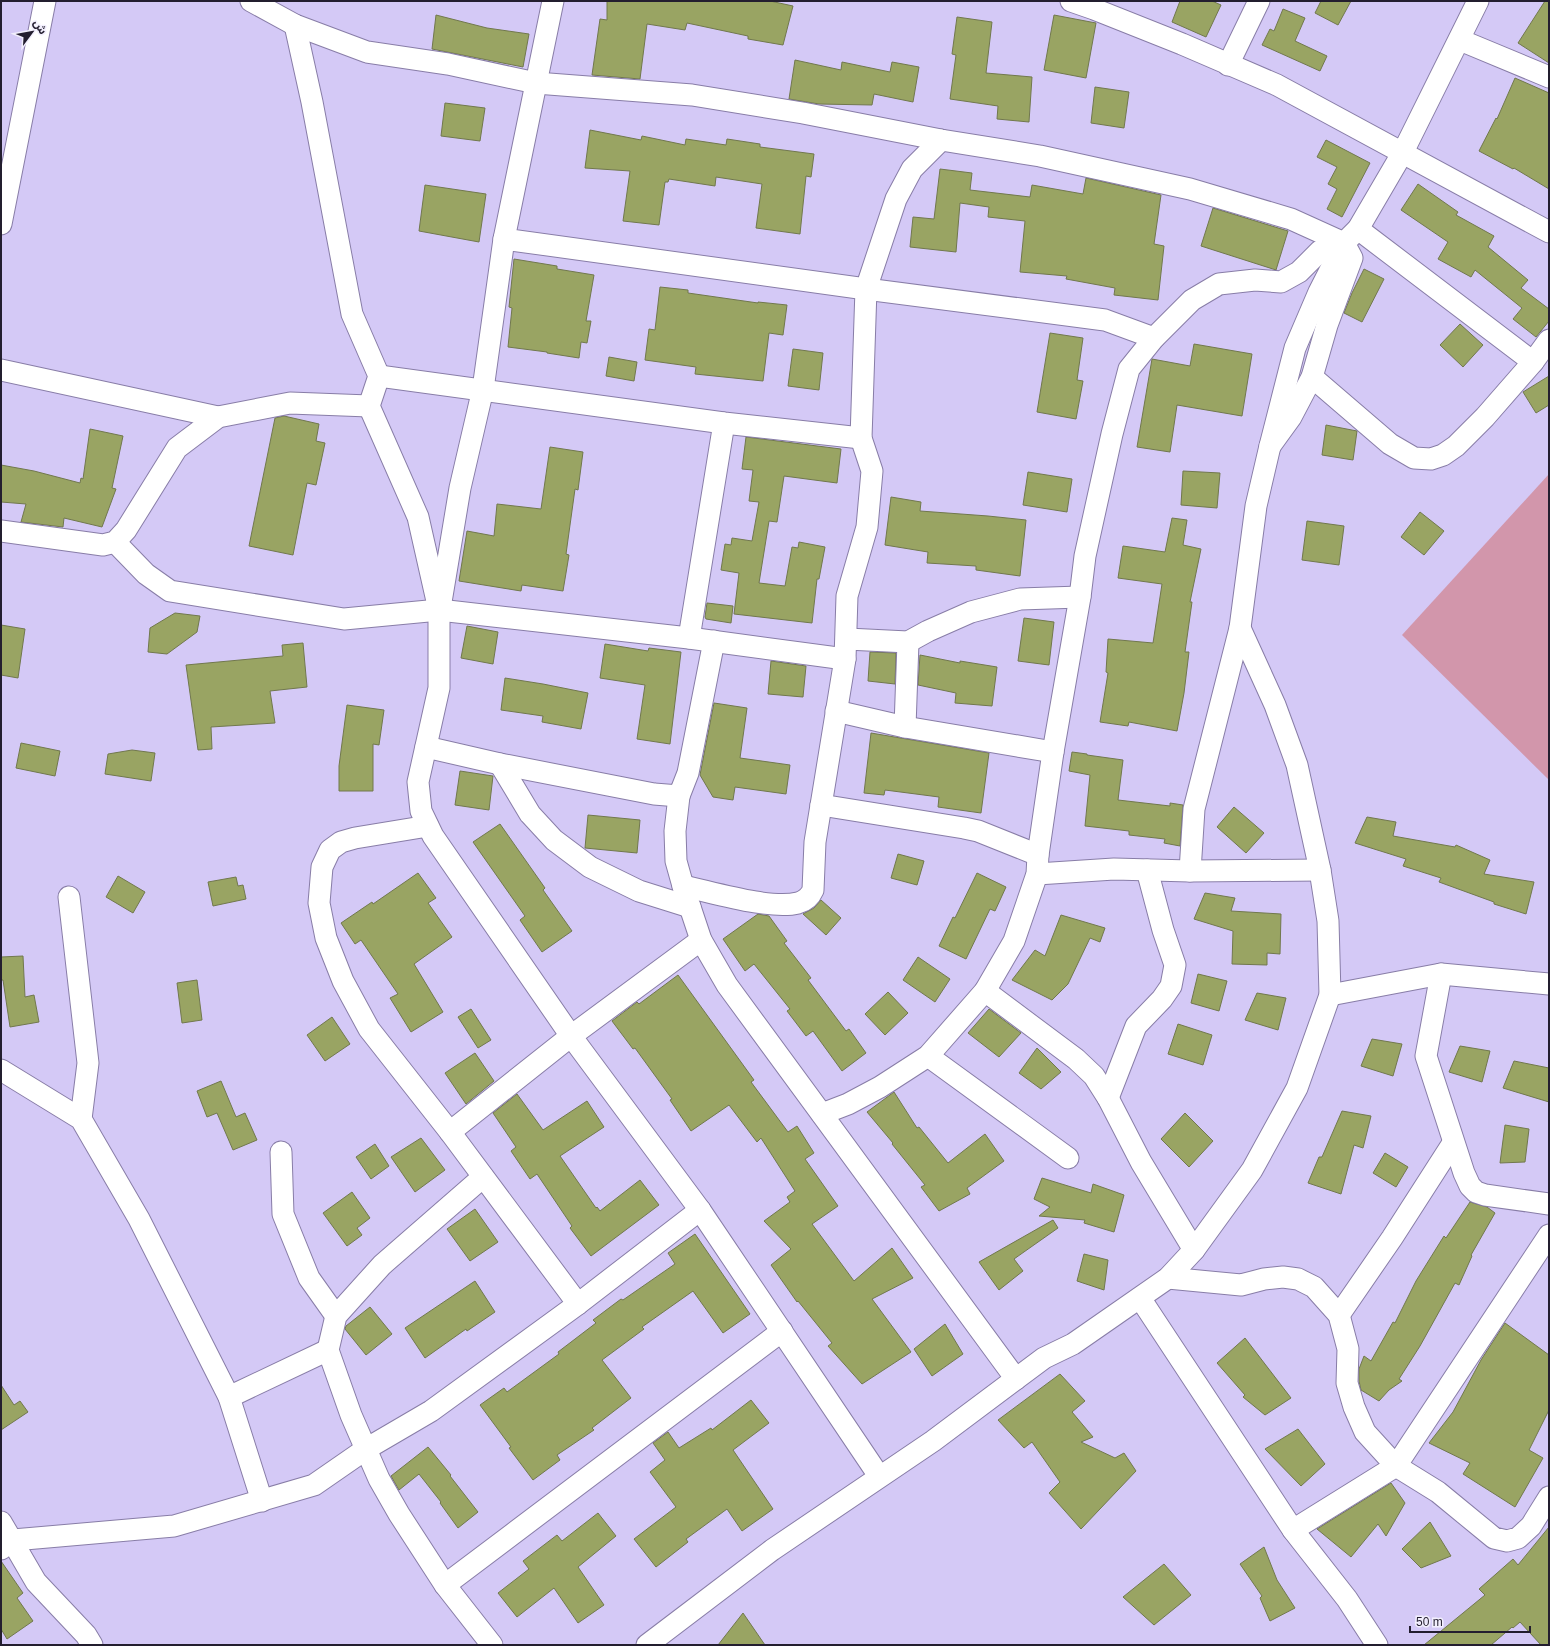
<svg xmlns="http://www.w3.org/2000/svg" width="1550" height="1646" font-family="Arial,'Noto Sans Arabic',sans-serif">
  <style>
    .green { fill: #d296ab }
    .building { fill: #99a463; stroke: #71784d }
    .lines { fill: none; stroke-linecap: round; stroke-linejoin: round }
    .minor-casing { stroke: #887da7; stroke-width: 23 }
    .minor { stroke: #fff; stroke-width: 21 }
  </style>
  <rect width="100%" height="100%" fill="#d4c9f6"/>
  <polygon class="green" points="1549,474 1549,780 1402,635"/>
  <g class="building">
    <polygon points="607,1 770,1 793,6 783,45 748,39 748,36 687,23 685,30 647,24 640,79 592,75 600,19 607,20"/>
    <polygon points="1180,1 1212,1 1221,5 1206,37 1172,22"/>
    <polygon points="1321,1 1351,1 1338,25 1315,13"/>
    <polygon points="1545,1 1549,1 1549,63 1518,43"/>
    <polygon points="1283,9 1305,18 1295,41 1327,56 1320,71 1262,45 1270,29 1274,31"/>
    <polygon points="436,15 487,28 529,34 523,67 432,49"/>
    <polygon points="1054,15 1096,23 1086,78 1044,70"/>
    <polygon points="957,17 992,22 986,73 1032,77 1029,122 997,119 998,106 950,99 956,55 952,54"/>
    <polygon points="795,60 841,70 842,62 890,72 892,62 919,67 913,102 874,94 872,105 819,104 789,99"/>
    <polygon points="1515,78 1549,93 1549,189 1514,168 1513,169 1479,151 1496,118 1497,119"/>
    <polygon points="1095,87 1129,92 1124,128 1091,123"/>
    <polygon points="445,103 485,108 480,141 441,136"/>
    <polygon points="590,130 641,140 642,136 685,145 686,139 726,145 727,139 760,144 760,147 814,154 811,177 806,176 800,234 756,228 762,184 716,177 715,186 669,179 668,182 665,182 659,225 623,221 630,171 585,168"/>
    <polygon points="1326,140 1370,163 1342,217 1327,209 1337,189 1328,184 1337,167 1317,157"/>
    <polygon points="940,169 972,173 970,190 1030,197 1032,185 1083,194 1086,178 1161,195 1154,244 1164,246 1158,300 1114,295 1115,288 1066,279 1067,276 1020,272 1025,221 988,217 989,207 960,203 956,252 910,247 913,217 934,219"/>
    <polygon points="1418,184 1458,212 1456,215 1494,236 1488,247 1528,280 1521,288 1549,309 1549,321 1536,337 1513,319 1522,308 1475,270 1471,277 1438,259 1448,242 1401,210"/>
    <polygon points="425,185 486,194 479,242 419,231"/>
    <polygon points="1213,208 1288,231 1276,270 1201,246"/>
    <polygon points="514,259 557,266 557,269 594,275 586,321 591,321 587,343 581,342 579,358 547,353 547,352 508,347 512,308 509,307"/>
    <polygon points="1364,269 1384,279 1362,322 1344,313 1352,293"/>
    <polygon points="660,287 688,290 688,293 758,303 758,302 787,305 783,335 769,333 763,381 695,374 696,367 645,360 649,329 655,330"/>
    <polygon points="1460,324 1483,345 1463,367 1440,345"/>
    <polygon points="1050,333 1083,338 1077,380 1083,381 1076,419 1037,412"/>
    <polygon points="1194,344 1252,354 1242,416 1177,405 1170,452 1137,447 1152,359 1190,366"/>
    <polygon points="793,349 823,353 819,390 788,386"/>
    <polygon points="609,357 637,362 634,381 606,376"/>
    <polygon points="1549,376 1549,405 1536,413 1523,392"/>
    <polygon points="284,416 319,424 316,441 325,443 316,485 307,483 293,555 249,546 275,418"/>
    <polygon points="1326,425 1357,431 1353,460 1322,455"/>
    <polygon points="90,429 123,436 112,488 116,489 102,527 64,518 63,527 21,522 26,504 1,502 1,465 34,471 80,483 81,478 83,479"/>
    <polygon points="746,437 841,449 837,483 784,476 777,522 769,521 759,583 785,586 792,547 798,548 799,542 825,547 819,579 817,579 812,623 734,614 739,573 721,570 725,544 731,545 732,538 752,541 759,502 749,501 753,470 742,469"/>
    <polygon points="550,447 583,452 578,490 575,489 566,554 569,555 563,591 522,585 521,591 459,581 467,531 494,536 497,504 541,509"/>
    <polygon points="1183,471 1220,473 1217,508 1181,505"/>
    <polygon points="1028,472 1072,479 1067,512 1023,505"/>
    <polygon points="891,497 921,502 920,511 988,516 1026,520 1020,576 976,570 976,566 927,563 928,552 885,545"/>
    <polygon points="1420,512 1444,531 1424,555 1401,537"/>
    <polygon points="1172,518 1187,520 1183,545 1201,549 1190,602 1192,602 1185,652 1189,652 1184,693 1177,731 1129,722 1128,726 1100,722 1108,673 1106,672 1108,639 1153,643 1162,584 1118,578 1123,546 1165,552"/>
    <polygon points="1307,521 1344,526 1339,565 1302,560"/>
    <polygon points="707,603 733,606 731,623 706,619 705,617"/>
    <polygon points="175,613 200,616 197,632 167,654 148,652 150,628"/>
    <polygon points="1024,618 1054,622 1049,665 1018,661"/>
    <polygon points="1,625 25,629 18,678 1,675"/>
    <polygon points="467,626 498,632 493,664 461,658"/>
    <polygon points="303,643 307,687 270,691 275,723 211,727 212,749 198,750 186,665 283,656 282,645"/>
    <polygon points="605,644 648,651 649,648 681,652 670,744 637,739 645,685 600,678"/>
    <polygon points="870,652 896,653 895,684 868,681"/>
    <polygon points="920,655 960,663 960,661 997,667 992,706 955,703 956,693 918,685"/>
    <polygon points="771,661 806,666 803,697 768,694"/>
    <polygon points="505,678 543,684 588,693 581,729 542,722 543,716 501,710"/>
    <polygon points="714,703 747,708 740,758 790,765 786,794 735,787 733,800 713,797 700,775"/>
    <polygon points="347,705 384,710 379,745 373,744 373,791 339,791 339,766"/>
    <polygon points="871,733 989,753 981,813 938,807 939,797 885,790 884,795 864,793"/>
    <polygon points="21,743 60,751 55,776 16,768"/>
    <polygon points="132,750 155,753 151,781 105,774 108,754"/>
    <polygon points="1072,752 1087,754 1087,755 1123,760 1118,800 1170,806 1170,803 1183,805 1180,846 1164,843 1165,839 1129,835 1129,831 1085,826 1090,775 1069,771"/>
    <polygon points="460,771 493,776 489,810 455,805"/>
    <polygon points="1234,807 1264,833 1246,853 1217,827"/>
    <polygon points="588,815 640,820 637,853 585,848"/>
    <polygon points="1367,817 1396,822 1393,836 1455,847 1456,845 1490,860 1484,874 1534,882 1526,914 1494,904 1494,902 1439,882 1441,878 1403,866 1406,859 1355,843"/>
    <polygon points="500,824 545,888 543,890 572,931 542,952 520,920 525,916 473,842"/>
    <polygon points="898,854 924,861 917,885 891,878"/>
    <polygon points="418,873 436,898 428,903 452,937 414,964 443,1012 411,1032 390,998 398,994 361,940 355,944 341,923 372,902 373,904"/>
    <polygon points="977,873 1006,887 995,911 990,909 966,959 939,946 953,917 955,918"/>
    <polygon points="118,876 145,892 133,913 106,897"/>
    <polygon points="236,877 238,886 243,885 246,899 213,906 208,882"/>
    <polygon points="1205,893 1235,898 1231,911 1281,914 1280,954 1267,953 1267,965 1232,964 1233,931 1194,919"/>
    <polygon points="821,900 841,918 826,935 803,914 814,908"/>
    <polygon points="758,914 769,916 787,941 784,943 811,978 808,980 846,1031 849,1029 866,1053 842,1071 813,1031 806,1036 787,1011 790,1009 754,964 745,971 723,939"/>
    <polygon points="1061,915 1105,928 1100,942 1090,938 1068,984 1052,1000 1012,980 1035,950 1045,956"/>
    <polygon points="23,956 25,997 34,995 39,1022 10,1027 3,980 1,980 1,957"/>
    <polygon points="918,957 950,979 935,1002 903,980"/>
    <polygon points="1198,974 1227,981 1219,1011 1191,1003"/>
    <polygon points="678,975 754,1080 751,1082 788,1132 797,1126 814,1153 805,1159 838,1206 812,1224 854,1281 892,1248 913,1278 872,1299 911,1352 862,1384 828,1346 832,1343 798,1301 797,1302 771,1265 791,1249 764,1221 790,1202 787,1197 795,1191 761,1138 757,1142 729,1105 691,1131 670,1100 672,1099 635,1048 633,1049 612,1021 637,1002 639,1004"/>
    <polygon points="197,980 202,1020 182,1023 177,983"/>
    <polygon points="888,992 908,1013 885,1035 865,1014"/>
    <polygon points="1257,993 1286,998 1278,1030 1245,1020"/>
    <polygon points="471,1009 491,1040 478,1048 458,1017"/>
    <polygon points="989,1009 1021,1033 999,1057 968,1033"/>
    <polygon points="332,1017 350,1044 325,1061 307,1035"/>
    <polygon points="1178,1024 1212,1035 1203,1065 1168,1054"/>
    <polygon points="1372,1039 1402,1044 1393,1076 1361,1066"/>
    <polygon points="1460,1046 1490,1051 1482,1082 1449,1072"/>
    <polygon points="1037,1048 1061,1072 1041,1089 1019,1073"/>
    <polygon points="475,1053 494,1081 466,1104 445,1073"/>
    <polygon points="1514,1061 1549,1068 1549,1102 1503,1088"/>
    <polygon points="221,1081 236,1117 245,1113 257,1140 233,1150 217,1113 207,1117 197,1091"/>
    <polygon points="894,1092 917,1128 919,1127 948,1163 985,1134 1004,1161 967,1188 970,1194 939,1211 921,1187 925,1185 892,1144 893,1143 867,1112"/>
    <polygon points="517,1094 543,1130 587,1101 604,1127 560,1156 596,1208 597,1207 600,1211 640,1180 659,1205 591,1256 570,1228 572,1226 537,1174 530,1179 511,1151 516,1147 493,1113"/>
    <polygon points="1342,1111 1371,1116 1363,1148 1354,1145 1341,1194 1308,1183 1319,1157 1322,1157"/>
    <polygon points="1185,1113 1213,1141 1189,1167 1161,1139"/>
    <polygon points="1505,1125 1529,1129 1525,1162 1500,1163"/>
    <polygon points="421,1138 445,1170 415,1192 391,1157"/>
    <polygon points="375,1144 389,1166 371,1179 356,1157"/>
    <polygon points="1385,1153 1408,1167 1396,1187 1373,1173"/>
    <polygon points="1042,1178 1091,1193 1093,1184 1124,1195 1114,1232 1084,1223 1085,1220 1039,1216 1050,1207 1034,1199"/>
    <polygon points="352,1192 370,1218 357,1228 362,1235 347,1246 323,1213"/>
    <polygon points="1470,1202 1487,1207 1495,1213 1471,1255 1472,1256 1459,1285 1455,1283 1420,1346 1399,1379 1402,1381 1389,1390 1379,1401 1361,1390 1359,1381 1359,1369 1364,1356 1371,1361 1393,1322 1395,1323 1416,1281 1444,1236 1446,1238"/>
    <polygon points="475,1209 498,1242 470,1261 447,1229"/>
    <polygon points="1053,1220 1058,1228 1014,1259 1023,1271 999,1290 979,1262"/>
    <polygon points="695,1234 750,1314 723,1333 693,1291 642,1327 644,1329 602,1360 631,1398 592,1428 594,1430 557,1455 560,1460 533,1480 509,1448 511,1447 480,1405 504,1388 507,1392 559,1354 558,1352 596,1323 593,1320 621,1299 623,1300 675,1264 668,1253"/>
    <polygon points="1084,1254 1108,1260 1104,1290 1077,1281"/>
    <polygon points="475,1281 495,1312 467,1331 466,1329 425,1358 405,1328"/>
    <polygon points="370,1307 392,1334 366,1355 345,1329 346,1326"/>
    <polygon points="1505,1323 1549,1355 1549,1410 1529,1450 1543,1458 1515,1507 1463,1474 1470,1463 1429,1443 1453,1412 1481,1360"/>
    <polygon points="945,1324 963,1354 932,1376 914,1349"/>
    <polygon points="1245,1338 1291,1398 1265,1415 1243,1397 1245,1395 1217,1363"/>
    <polygon points="1060,1374 1085,1401 1072,1412 1093,1437 1081,1442 1115,1458 1124,1453 1136,1471 1081,1529 1049,1493 1060,1482 1032,1442 1024,1448 998,1420"/>
    <polygon points="1,1385 14,1405 20,1401 28,1412 1,1430"/>
    <polygon points="751,1400 769,1423 733,1450 773,1509 742,1531 727,1509 686,1539 688,1542 656,1567 634,1539 676,1507 650,1472 665,1460 653,1443 668,1432 679,1448 711,1428 712,1430"/>
    <polygon points="1298,1429 1325,1464 1301,1486 1265,1449"/>
    <polygon points="428,1447 451,1475 450,1476 478,1512 458,1528 440,1503 441,1502 419,1474 399,1490 391,1476"/>
    <polygon points="1391,1483 1405,1503 1386,1536 1378,1524 1351,1557 1317,1529"/>
    <polygon points="598,1513 616,1536 578,1567 604,1605 578,1623 554,1588 517,1617 498,1593 529,1569 523,1561 557,1535 562,1541"/>
    <polygon points="1430,1522 1451,1556 1421,1568 1402,1549"/>
    <polygon points="1549,1527 1549,1645 1541,1645 1520,1622 1513,1628 1512,1627 1491,1645 1424,1645 1485,1595 1479,1589 1513,1559 1518,1565"/>
    <polygon points="1264,1547 1277,1580 1295,1608 1270,1621 1260,1598 1262,1596 1240,1564"/>
    <polygon points="1,1561 23,1593 17,1598 33,1621 7,1639 1,1629"/>
    <polygon points="1164,1564 1191,1595 1154,1625 1123,1597"/>
    <polygon points="743,1613 765,1645 718,1645"/>
  </g>
  <g class="lines">
    <g class="minor-casing">
      <g id="minor">
        <polyline points="251,1 295,25 367,52 448,64 536,83 692,95 803,113 941,140 1040,156 1190,189 1291,219 1344,243 1352,258 1327,325 1312,377 1291,417 1270,446"/>
        <polyline points="553,1 504,239 866,289 1105,320 1154,338"/>
        <polyline points="1071,1 1094,9 1182,44 1277,85 1549,232"/>
        <polyline points="295,25 312,102 352,314 379,376 369,406 418,517 439,610 439,688 418,782 421,811 433,836 571,1036 700,1210 879,1476"/>
        <polyline points="1460,40 1549,77"/>
        <polyline points="1228,65 1259,1"/>
        <polyline points="1,224 45,1"/>
        <polyline points="1358,229 1533,362"/>
        <polyline points="1,370 218,417"/>
        <polyline points="379,376 724,423 861,438"/>
        <polyline points="1312,377 1390,444 1414,458 1431,459 1443,455 1456,446 1485,417 1533,362 1549,340"/>
        <polyline points="1,531 103,545 115,542 126,530 177,448 218,417 290,403 369,406"/>
        <polyline points="115,542 146,574 170,591 344,619 439,610 689,638 845,659"/>
        <polyline points="441,602 460,488 483,389 504,239"/>
        <polyline points="689,638 724,423"/>
        <polyline points="847,639 908,642 928,631 971,612 1020,599 1080,597"/>
        <polyline points="836,711 905,727 1053,752"/>
        <polyline points="905,727 908,642"/>
        <polyline points="426,747 500,764 654,794 679,796 688,773 714,641"/>
        <polyline points="500,764 530,814 554,840 590,867 639,891 690,907"/>
        <polyline points="679,796 675,831 676,861 683,886 701,940 727,985 1016,1379"/>
        <polyline points="821,805 964,828 978,831 1038,855"/>
        <polyline points="428,826 355,838 341,842 330,850 322,867 319,903 326,938 343,981 369,1029 450,1132 578,1304"/>
        <polyline points="1190,871 1194,809 1240,628 1256,506 1270,446 1295,348 1319,292 1344,243"/>
        <polyline points="1037,874 1114,869 1190,871 1320,870"/>
        <path d="M683 886C712 892 770 910 798 903 805 901 810 897 813 890L815 842 845 659 847 596 867 527 872 471 861 438 866 289 896 199 912 169 941 140"/>
        <polyline points="69,897 88,1063 81,1119"/>
        <polyline points="1441,974 1426,1056 1464,1173 1470,1186 1476,1192 1485,1195 1549,1204"/>
        <polyline points="985,991 1076,1059 1094,1076 1108,1098 1141,1162 1194,1250"/>
        <polyline points="1330,995 1441,974 1549,984"/>
        <polyline points="928,1056 1068,1158"/>
        <polyline points="1,1070 81,1119 139,1219 229,1397 262,1501"/>
        <polyline points="1108,1098 1136,1026 1162,999 1171,986 1175,965 1163,930 1147,870"/>
        <polyline points="822,1114 848,1104 880,1087 928,1056 985,991 1014,941 1037,874 1038,855 1053,752 1080,597 1085,556 1112,434 1129,369 1154,338 1192,300 1219,284 1255,280 1281,282 1299,272 1320,251 1344,243 1358,229 1403,152 1478,1"/>
        <polyline points="450,1132 571,1036 701,940"/>
        <polyline points="281,1152 283,1214 309,1278 336,1316"/>
        <polyline points="483,1177 382,1265 336,1316 328,1350 351,1415 379,1479 399,1514 445,1585 492,1645"/>
        <polyline points="1168,1278 1241,1285 1264,1279 1283,1277 1298,1279 1314,1287 1339,1315 1348,1349 1347,1383 1354,1407 1365,1432 1396,1466 1438,1492 1494,1538 1507,1541 1518,1538 1531,1526 1549,1497"/>
        <polyline points="1140,1298 1293,1530 1347,1599 1377,1645"/>
        <polyline points="1339,1315 1392,1238 1453,1143"/>
        <polyline points="229,1397 328,1350"/>
        <polyline points="1,1522 36,1582 86,1635 92,1645"/>
        <polyline points="1293,1530 1396,1466 1549,1235"/>
        <polyline points="1,1549 13,1540 174,1526 314,1485 366,1449 431,1411 578,1304 700,1210"/>
        <polyline points="445,1585 782,1331"/>
        <polyline points="647,1645 772,1550 933,1441 1044,1358 1073,1344 1168,1278 1194,1250 1252,1170 1297,1088 1330,995 1328,921 1320,870 1297,765 1275,705 1240,628"/>
      </g>
    </g>
    <use href="#minor" class="minor"/>
  </g>
  <rect width="1550" height="1646" fill="none" stroke="#231e2f" stroke-width="4"/>
  <g transform="translate(32 32) rotate(58)" stroke="#f2effd" stroke-width="3" paint-order="stroke">
  <path d="M0-3L7 15L0 10L-7 15Z" fill="#231e2f"/>
  <text y="-6" font-size="11" font-weight="bold" text-anchor="middle" fill="#231e2f">ش</text>
  </g>
  <path d="M1410 1626v6h120v-6" fill="none" stroke="#231e2f" stroke-width="2"/>
  <text x="1416" y="1626" font-size="12" fill="#231e2f" stroke="#f2effd" stroke-width="3" paint-order="stroke">50 m</text>
</svg>
